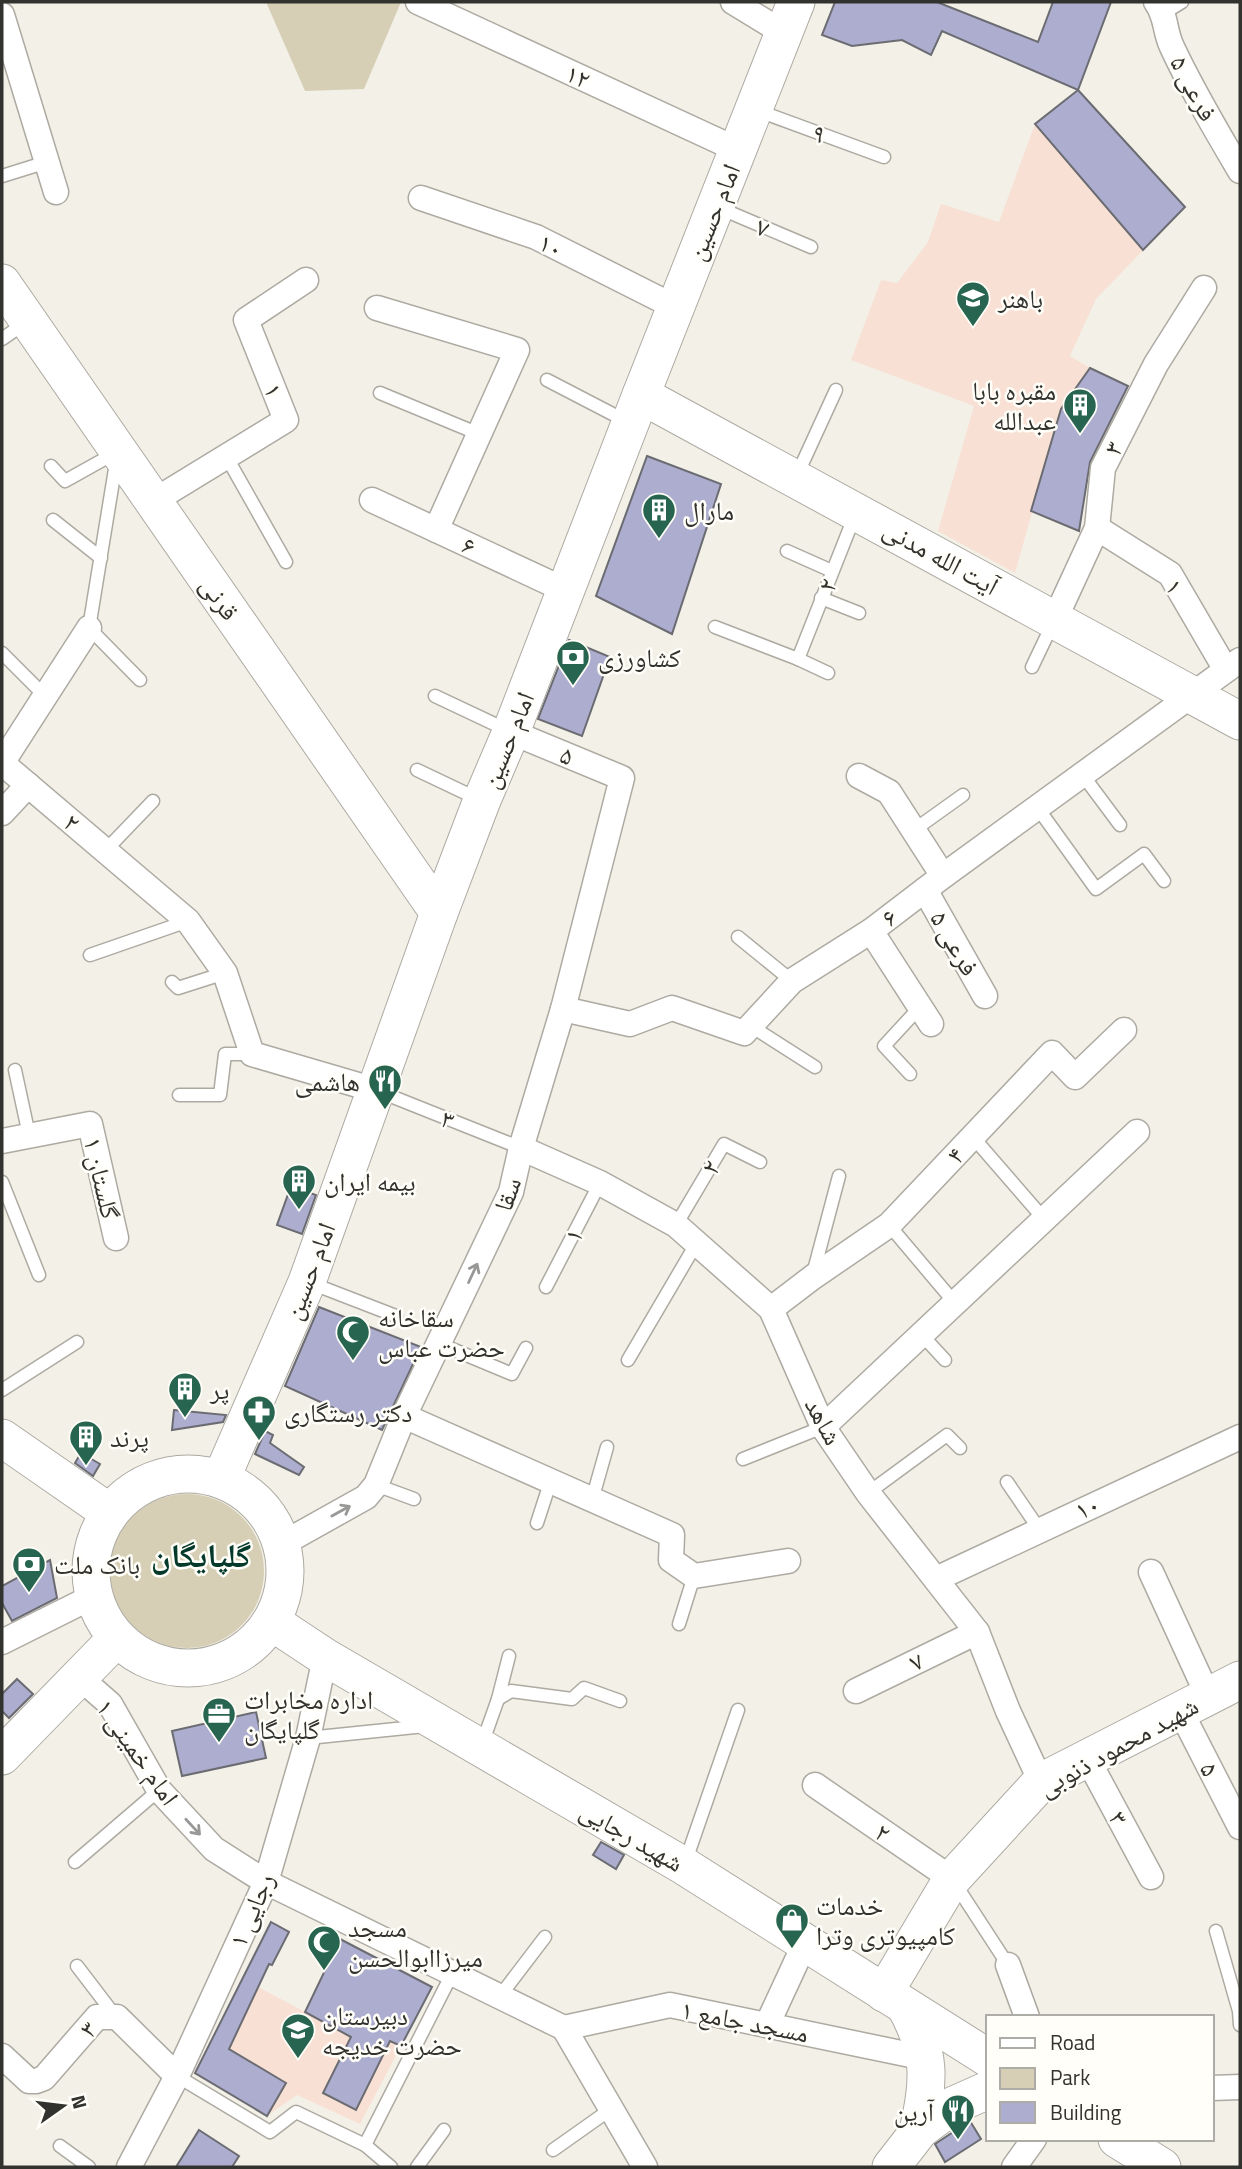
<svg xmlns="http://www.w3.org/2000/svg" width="1242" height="2169" font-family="'Titillium Web','Noto Naskh Arabic',sans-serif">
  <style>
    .education { fill: #f8e1d4 }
    .green { fill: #d6cfb6 }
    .building { fill: #adaecf; stroke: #6b6b72; stroke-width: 2 }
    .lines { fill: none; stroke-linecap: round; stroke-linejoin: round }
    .lane-casing { stroke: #adaaa2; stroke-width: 15 }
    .street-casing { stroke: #adaaa2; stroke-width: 27 }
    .secondary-casing { stroke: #adaaa2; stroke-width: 39 }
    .lane { stroke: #fff; stroke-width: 12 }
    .street { stroke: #fff; stroke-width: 24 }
    .secondary { stroke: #fff; stroke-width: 37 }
    .oneway { stroke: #989896 }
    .labels { text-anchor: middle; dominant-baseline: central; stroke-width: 5; stroke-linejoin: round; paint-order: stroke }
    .street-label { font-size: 26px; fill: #32322e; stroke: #fffef8 }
    .poi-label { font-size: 26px; fill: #32322e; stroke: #fffef8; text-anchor: start }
    .district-label { font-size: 33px; font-weight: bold; fill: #02392a; stroke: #fffef8 }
  </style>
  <rect width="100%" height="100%" fill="#f3f0e8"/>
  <g class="education">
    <polygon points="1078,90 1185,207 1096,299 1070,356 1090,368 1061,409 1015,573 938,531 974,406 851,360 881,280 897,283 928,242 941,204 999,222 1035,124"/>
    <polygon points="243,1979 341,2031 348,2018 401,2046 360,2124 297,2095 267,2116 194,2073"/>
  </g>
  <g class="green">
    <polygon points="266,2 401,2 364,89 305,91"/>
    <circle cx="187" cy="1571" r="77"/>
  </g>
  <g class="building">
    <polygon points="835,2 937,2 1038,42 1053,2 1111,2 1078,90 942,31 931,55 902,40 852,46 822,35"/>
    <polygon points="1078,90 1185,207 1143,250 1035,124"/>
    <polygon points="1090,368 1128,386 1090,462 1079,531 1031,511 1061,409"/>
    <polygon points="647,456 721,484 672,634 596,596"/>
    <polygon points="569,640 610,657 582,736 538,719"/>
    <polygon points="291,1186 316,1195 302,1234 277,1225"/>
    <polygon points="319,1307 421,1347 382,1430 285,1386"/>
    <polygon points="174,1410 226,1415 223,1422 172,1430"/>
    <polygon points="265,1431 273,1435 270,1443 304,1467 299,1475 255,1454"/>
    <polygon points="81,1453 100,1464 93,1476 75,1463"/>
    <polygon points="50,1560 57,1598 12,1621 2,1603 2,1586"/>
    <polygon points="17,1679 33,1694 9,1718 2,1711 2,1694"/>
    <polygon points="256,1712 266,1758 182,1776 172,1731"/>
    <polygon points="601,1842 624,1855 616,1869 593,1855"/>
    <polygon points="271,1922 289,1932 272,1965 269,1964 229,2049 286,2083 267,2116 195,2073"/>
    <polygon points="340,1939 432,1987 401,2046 390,2041 356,2110 323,2093 351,2037 305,2012"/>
    <polygon points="970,2121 981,2139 945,2162 935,2144"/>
    <polygon points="199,2130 239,2156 232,2167 176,2167"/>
  </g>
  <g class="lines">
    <g class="lane-casing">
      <g id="lane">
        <polyline points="1164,13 1182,2"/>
        <polyline points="756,110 884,157"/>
        <polyline points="2,176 47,162"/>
        <polyline points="717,207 811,247"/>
        <polyline points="2,339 25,323"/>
        <polyline points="547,380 626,421"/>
        <polyline points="380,393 479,434"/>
        <polyline points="226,456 286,562"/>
        <polyline points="116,463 89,628 140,680"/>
        <polyline points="51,466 65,481 117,452"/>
        <polyline points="797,475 836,390"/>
        <polyline points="53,520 101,558"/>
        <polyline points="787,551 832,571"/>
        <polyline points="821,598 859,613"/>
        <polyline points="715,627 798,659 828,673"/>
        <polyline points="2,653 46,697"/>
        <polyline points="798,659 855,515"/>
        <polyline points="1032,667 1053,623"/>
        <polyline points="435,696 507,730"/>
        <polyline points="417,770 478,799"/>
        <polyline points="1082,774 1120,825"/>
        <polyline points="1037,807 1096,889 1144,854 1164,881"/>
        <polyline points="914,830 963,795"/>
        <polyline points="105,851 153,801"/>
        <polyline points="738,937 792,981"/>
        <polyline points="90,955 188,921"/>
        <polyline points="172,982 178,988 225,973"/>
        <polyline points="751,1026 815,1067"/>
        <polyline points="15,1070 29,1135"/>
        <polyline points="910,1074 884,1046 920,1007"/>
        <polyline points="378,1091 521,1148"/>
        <polyline points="179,1095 220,1095 225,1054 252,1054"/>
        <polyline points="972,1136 1044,1219"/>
        <polyline points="2,1182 39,1275"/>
        <polyline points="676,1225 724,1144 760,1162"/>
        <polyline points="889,1225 954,1302"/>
        <polyline points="813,1274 839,1176"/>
        <polyline points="308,1282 396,1316"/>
        <polyline points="546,1287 600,1183"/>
        <polyline points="921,1334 945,1360"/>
        <polyline points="440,1344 512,1374 526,1348"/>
        <polyline points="628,1360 696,1244"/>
        <polyline points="2,1390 77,1342"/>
        <polyline points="743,1459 823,1427"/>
        <polyline points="1007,1482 1039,1529"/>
        <polyline points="376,1485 414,1499"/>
        <polyline points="868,1493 947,1435 960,1448"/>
        <polyline points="592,1500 607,1447"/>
        <polyline points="537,1523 550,1483"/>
        <polyline points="679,1624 694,1576"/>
        <polyline points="498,1699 511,1691 572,1699 584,1688 620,1701"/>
        <polyline points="308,1738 425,1726"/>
        <polyline points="482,1744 498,1699 509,1656"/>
        <polyline points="75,1862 159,1790"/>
        <polyline points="685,1863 738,1710"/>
        <polyline points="954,1882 1008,1965"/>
        <polyline points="1216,1931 1239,2011 1240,2025"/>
        <polyline points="77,1966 116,2017"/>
        <polyline points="500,1996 545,1937"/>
        <polyline points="177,2076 270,2132 296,2112 365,2145 453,1972"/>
        <polyline points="365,2145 391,2167"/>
        <polyline points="60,2146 89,2167"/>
        <polyline points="553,2150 611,2109"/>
        <polyline points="417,2167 444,2130"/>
      </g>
    </g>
    <g class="street-casing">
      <g id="street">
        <polyline points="418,2 738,150"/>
        <polyline points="733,2 784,33"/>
        <path d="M1156 2C1167 17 1164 30 1172 47 1192 90 1216 130 1240 171"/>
        <polyline points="2,15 56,192"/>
        <polyline points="421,198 536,237 675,307"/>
        <polyline points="377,308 517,350 436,530"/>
        <polyline points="372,500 565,590"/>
        <polyline points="152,502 286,420 246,320 306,280"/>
        <polyline points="1097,528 1170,574 1226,670"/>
        <polyline points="1055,619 1097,528 1103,468 1156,364 1204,288"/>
        <polyline points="89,628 2,763 188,921 225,973 252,1054 375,1090"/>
        <polyline points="859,776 889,792 943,876"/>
        <polyline points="2,813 28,785"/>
        <polyline points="925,890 985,996"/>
        <polyline points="871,931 931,1024"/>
        <polyline points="563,1009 630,1024 672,1008 744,1033 792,981 871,931 943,876 1240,660"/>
        <polyline points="2,1141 90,1124 116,1238"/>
        <polyline points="521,1148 600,1183 676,1225 771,1309 823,1427 868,1493 977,1632 1008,1711 1041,1782"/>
        <polyline points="771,1309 813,1277 889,1225 1052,1053 1075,1077 1124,1030"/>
        <polyline points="404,1416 672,1535 671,1560 694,1576 788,1561"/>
        <polyline points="823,1427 1137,1132"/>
        <polyline points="282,1544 366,1497 376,1485 404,1416 511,1192 521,1148 563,1009 622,778 511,732"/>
        <polyline points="1151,1572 1208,1696"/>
        <polyline points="936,1579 1240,1437"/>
        <polyline points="2,1642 94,1596"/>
        <polyline points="79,1677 110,1704 159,1790 214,1849 266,1882 564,2028"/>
        <polyline points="856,1691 977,1632"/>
        <polyline points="1180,1710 1240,1827"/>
        <polyline points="1087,1758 1151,1877"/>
        <polyline points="815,1785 952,1879"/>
        <polyline points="1008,1965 1027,2017"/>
        <polyline points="767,2025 805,1943"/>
        <polyline points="564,2028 670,2005 925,2058"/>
        <polyline points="564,2028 645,2167"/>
        <polyline points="2,2056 29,2081 36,2081 44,2078 97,2017 117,2017 177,2076"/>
        <polyline points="1212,2088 1240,2087"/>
        <polyline points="129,2167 177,2076 266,1882 308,1738 325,1657"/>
        <polyline points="1014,2167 1034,2139"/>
      </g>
    </g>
    <g class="secondary-casing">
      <g id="secondary">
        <polyline points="2,283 439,913"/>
        <polyline points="641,395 1240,721"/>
        <polyline points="2,1438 110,1513"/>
        <circle cx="188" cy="1571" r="97"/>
        <polyline points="221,1479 307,1282 439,913 482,800 511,732 641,395 796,2"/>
        <polyline points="272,1622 325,1657 684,1866 988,2058"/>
        <polyline points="2,1756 117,1638"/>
        <polyline points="884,1993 952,1879 1041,1782 1240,1680"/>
        <path d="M905 2006C931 2052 930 2081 918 2131L952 2106 988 2090"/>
        <polyline points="1117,2139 1162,2167"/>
        <polyline points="891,2167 933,2113"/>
      </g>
    </g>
    <use href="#lane" class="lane"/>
    <use href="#street" class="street"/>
    <use href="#secondary" class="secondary"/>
  </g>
  <defs><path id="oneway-shaft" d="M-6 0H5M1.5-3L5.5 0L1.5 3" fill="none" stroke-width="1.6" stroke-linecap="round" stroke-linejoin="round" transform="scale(1.75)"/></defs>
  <g class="oneway">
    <use href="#oneway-shaft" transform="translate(473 1273) rotate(-65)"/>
    <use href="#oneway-shaft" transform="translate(341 1511) rotate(-29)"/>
    <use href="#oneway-shaft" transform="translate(193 1827) rotate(47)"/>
  </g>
  <defs>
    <g id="school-pin" transform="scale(1.75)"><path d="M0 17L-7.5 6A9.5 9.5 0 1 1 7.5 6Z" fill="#276551" stroke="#fffef8"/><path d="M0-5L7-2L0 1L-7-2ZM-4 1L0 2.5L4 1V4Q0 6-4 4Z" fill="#fff"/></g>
    <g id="building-pin" transform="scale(1.75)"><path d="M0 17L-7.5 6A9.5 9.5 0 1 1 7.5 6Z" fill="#276551" stroke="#fffef8"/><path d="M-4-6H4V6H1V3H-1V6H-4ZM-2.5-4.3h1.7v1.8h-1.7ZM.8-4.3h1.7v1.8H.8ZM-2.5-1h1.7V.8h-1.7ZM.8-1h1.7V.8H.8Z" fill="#fff"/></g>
    <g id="bank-pin" transform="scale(1.75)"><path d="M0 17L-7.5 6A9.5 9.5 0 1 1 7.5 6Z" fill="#276551" stroke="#fffef8"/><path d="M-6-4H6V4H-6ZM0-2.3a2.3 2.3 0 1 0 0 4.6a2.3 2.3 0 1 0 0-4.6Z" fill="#fff"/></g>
    <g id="restaurant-pin" transform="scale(1.75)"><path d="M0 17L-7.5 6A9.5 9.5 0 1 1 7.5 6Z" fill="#276551" stroke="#fffef8"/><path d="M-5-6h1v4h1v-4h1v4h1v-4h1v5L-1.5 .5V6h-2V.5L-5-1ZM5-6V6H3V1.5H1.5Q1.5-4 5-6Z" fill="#fff"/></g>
    <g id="mosque-pin" transform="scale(1.75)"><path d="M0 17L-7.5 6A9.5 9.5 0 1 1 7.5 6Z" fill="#276551" stroke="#fffef8"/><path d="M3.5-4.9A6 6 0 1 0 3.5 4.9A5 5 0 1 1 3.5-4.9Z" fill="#fff"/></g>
    <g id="pharmacy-pin" transform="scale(1.75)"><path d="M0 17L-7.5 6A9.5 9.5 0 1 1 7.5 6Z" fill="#276551" stroke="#fffef8"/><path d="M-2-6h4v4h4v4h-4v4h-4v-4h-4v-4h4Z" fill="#fff"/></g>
    <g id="office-pin" transform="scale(1.75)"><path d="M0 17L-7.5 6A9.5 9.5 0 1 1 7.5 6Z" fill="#276551" stroke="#fffef8"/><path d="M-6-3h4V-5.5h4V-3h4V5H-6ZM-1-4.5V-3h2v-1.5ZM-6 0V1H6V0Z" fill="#fff"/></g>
    <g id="shop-pin" transform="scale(1.75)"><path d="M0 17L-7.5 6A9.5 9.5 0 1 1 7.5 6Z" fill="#276551" stroke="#fffef8"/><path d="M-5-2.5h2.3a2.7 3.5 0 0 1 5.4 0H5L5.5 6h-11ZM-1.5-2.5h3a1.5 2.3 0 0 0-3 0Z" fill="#fff"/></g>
  </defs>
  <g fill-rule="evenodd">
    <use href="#school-pin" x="973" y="298"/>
    <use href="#building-pin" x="1080" y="405"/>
    <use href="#building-pin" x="659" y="510"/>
    <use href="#bank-pin" x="573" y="657"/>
    <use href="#restaurant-pin" x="385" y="1081"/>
    <use href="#building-pin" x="299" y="1181"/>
    <use href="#mosque-pin" x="353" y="1332"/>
    <use href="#building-pin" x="185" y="1389"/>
    <use href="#pharmacy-pin" x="259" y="1412"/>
    <use href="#building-pin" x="86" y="1437"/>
    <use href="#bank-pin" x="29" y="1564"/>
    <use href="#office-pin" x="219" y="1714"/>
    <use href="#shop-pin" x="792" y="1920"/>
    <use href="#mosque-pin" x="324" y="1942"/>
    <use href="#school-pin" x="298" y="2030"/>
    <use href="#restaurant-pin" x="958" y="2111"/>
  </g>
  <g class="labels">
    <g class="street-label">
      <text transform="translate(578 76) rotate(25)">۱۲</text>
      <text transform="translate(1194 88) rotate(62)">فرعی ۵</text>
      <text transform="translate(819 133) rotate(20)">۹</text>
      <text transform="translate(713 212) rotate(-68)">امام حسین</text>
      <text transform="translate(763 227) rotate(23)">۷</text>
      <text transform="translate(551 245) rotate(25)">۱۰</text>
      <text transform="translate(274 390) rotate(68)">۱</text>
      <text transform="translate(1113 448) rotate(-63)">۳</text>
      <text transform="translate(469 545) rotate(25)">۶</text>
      <text transform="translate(941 557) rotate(29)">آیت الله مدنی</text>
      <text transform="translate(827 585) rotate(-68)">۲</text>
      <text transform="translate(1175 586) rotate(55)">۱</text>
      <text transform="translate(220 598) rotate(55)">قرنی</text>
      <text transform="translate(507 740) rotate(-68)">امام حسین</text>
      <text transform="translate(567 755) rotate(23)">۵</text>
      <text transform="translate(72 822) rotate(40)">۲</text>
      <text transform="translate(889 917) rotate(-38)">۶</text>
      <text transform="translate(955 943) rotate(60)">فرعی ۵</text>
      <text transform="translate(448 1119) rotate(22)">۳</text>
      <text transform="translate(955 1155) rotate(-47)">۴</text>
      <text transform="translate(710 1167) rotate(-59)">۲</text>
      <text transform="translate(102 1178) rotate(77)">گلستان ۱</text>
      <text transform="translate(507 1194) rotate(-71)">سقا</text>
      <text transform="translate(573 1235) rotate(-62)">۱</text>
      <text transform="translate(309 1271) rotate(-69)">امام حسین</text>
      <text transform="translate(824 1421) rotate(62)">شاهد</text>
      <text transform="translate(1087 1507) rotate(-25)">۱۰</text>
      <text transform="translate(916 1661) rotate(-26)">۷</text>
      <text transform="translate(1118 1746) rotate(-29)">شهید محمود ذنوبی</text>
      <text transform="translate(138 1752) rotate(55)">امام خمینی ۱</text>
      <text transform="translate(1210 1769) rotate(63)">۵</text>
      <text transform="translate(1119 1818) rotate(62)">۳</text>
      <text transform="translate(883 1832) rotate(35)">۲</text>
      <text transform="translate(632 1836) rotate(30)">شهید رجایی</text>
      <text transform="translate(251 1910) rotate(-67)">رجایی ۱</text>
      <text transform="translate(745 2021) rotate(11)">مسجد جامع ۱</text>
      <text transform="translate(88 2029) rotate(-45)">۳</text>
    </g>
    <g class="poi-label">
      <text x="998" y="298">باهنر</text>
      <text x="1056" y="390" text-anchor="end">مقبره بابا<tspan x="1056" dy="30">عبدالله</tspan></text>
      <text x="684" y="510">مارال</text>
      <text x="598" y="657">کشاورزی</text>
      <text x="360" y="1081" text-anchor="end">هاشمی</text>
      <text x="324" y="1181">بیمه ایران</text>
      <text x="378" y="1317">سقاخانه<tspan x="378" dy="30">حضرت عباس</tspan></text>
      <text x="210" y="1389">پر</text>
      <text x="284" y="1412">دکتر رستگاری</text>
      <text x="110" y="1437">پرند</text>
      <text x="54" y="1564">بانک ملت</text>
      <text x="244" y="1699">اداره مخابرات<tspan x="244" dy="30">گلپایگان</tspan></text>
      <text x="816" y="1905">خدمات<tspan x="816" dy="30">کامپیوتری وترا</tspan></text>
      <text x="348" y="1927">مسجد<tspan x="348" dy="30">میرزاابوالحسن</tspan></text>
      <text x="322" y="2015">دبیرستان<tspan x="322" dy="30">حضرت خدیجه</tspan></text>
      <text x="934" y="2111" text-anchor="end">آرین</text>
    </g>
    <g class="district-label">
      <text x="201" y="1555">گلپایگان</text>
    </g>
  </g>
  <rect width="1242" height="2169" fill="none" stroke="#32322e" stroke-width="7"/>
  <rect x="986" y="2015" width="228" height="126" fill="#fffef8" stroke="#adaca7" stroke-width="2"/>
  <rect x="1000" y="2038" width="35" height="10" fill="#ffffff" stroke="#adaca7" stroke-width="2"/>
  <text x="1050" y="2050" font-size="21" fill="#32322e">Road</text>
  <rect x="1000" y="2068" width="35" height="21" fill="#d6cfb6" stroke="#adaca7" stroke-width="2"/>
  <text x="1050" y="2085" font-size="21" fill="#32322e">Park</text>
  <rect x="1000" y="2102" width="35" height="21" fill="#adaecf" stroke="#adaca7" stroke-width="2"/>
  <text x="1050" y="2120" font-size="21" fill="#32322e">Building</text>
  <g transform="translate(63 2106) rotate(76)" stroke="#fffef8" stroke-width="5" paint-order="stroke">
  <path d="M0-5L12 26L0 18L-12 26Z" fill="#32322e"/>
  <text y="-10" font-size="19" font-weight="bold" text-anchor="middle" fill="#32322e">N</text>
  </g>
</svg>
